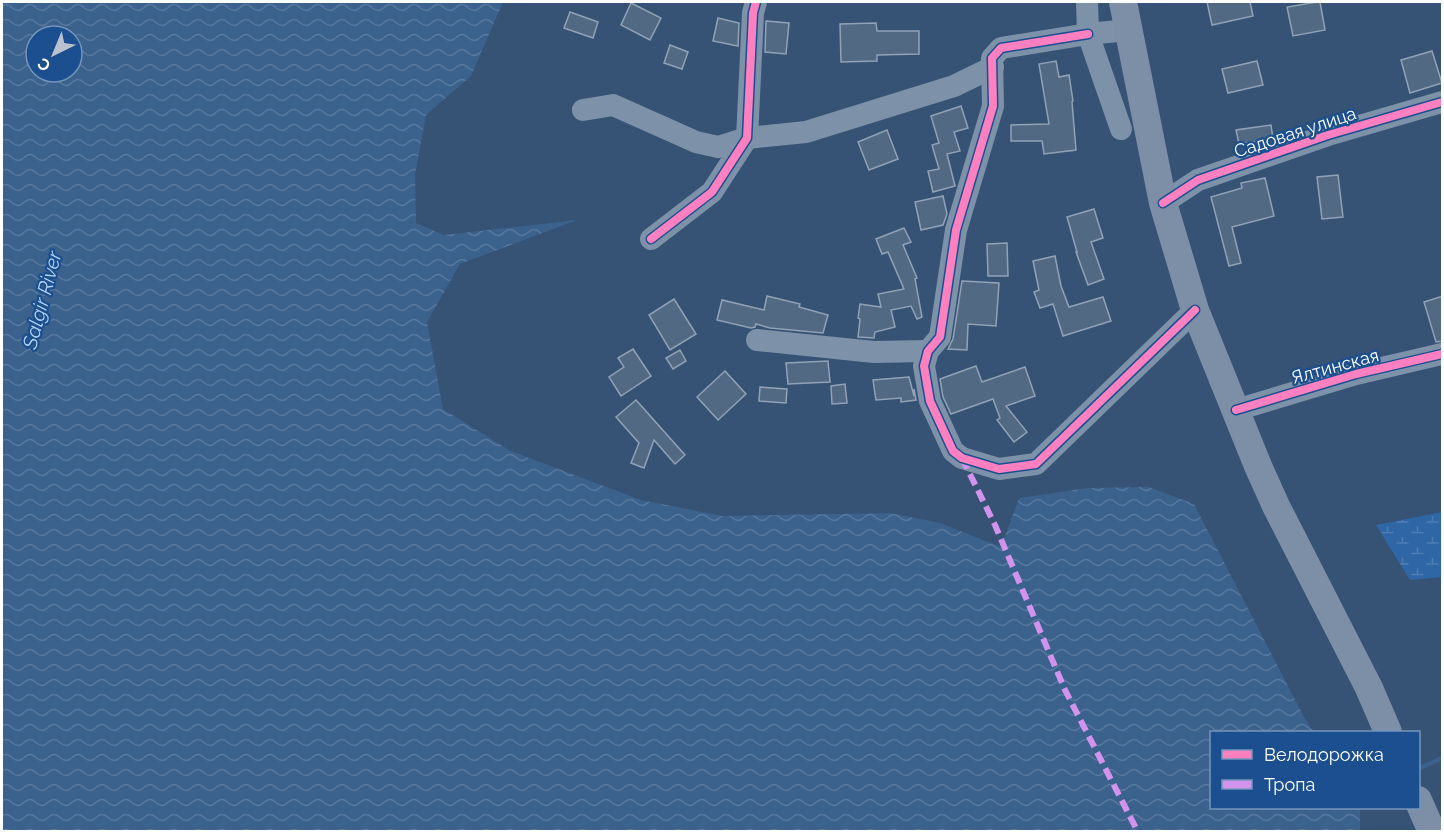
<svg xmlns="http://www.w3.org/2000/svg" width="1444" height="833" font-family="Raleway,sans-serif">
  <style>
    .wetland { fill: url(#wetland-marsh) }
    .water { fill: url(#water-waves); fill-rule: evenodd }
    .lines { fill: none; stroke-linecap: round; stroke-linejoin: round }
    .stream { stroke: #3b618d; stroke-width: 4.5 }
    .building { fill: #526984; stroke: #92a2b6; stroke-width: 1.5 }
    .minor { stroke: #7d92a8; stroke-width: 22 }
    .major { stroke: #7d8ea7; stroke-width: 28 }
    .quiet { stroke: #d193ec; stroke-width: 6; stroke-dasharray: 12 6; stroke-linecap: butt }
    .cycleway-casing { stroke: #1b4f8f; stroke-width: 11 }
    .cycleway { stroke: #ff80c0; stroke-width: 8 }
    .labels { text-anchor: middle; dominant-baseline: central; stroke-width: 4.5; stroke-linejoin: round; paint-order: stroke }
    .street-label { font-size: 18px; fill: #fff; stroke: #1b4f8f }
    .water-label { font-size: 20px; font-style: italic; fill: #b5d3f5; stroke: #1b4f8f }
  </style>
  <defs>
    <pattern id="wetland-marsh" width="20" height="14" patternUnits="userSpaceOnUse" patternTransform="scale(1.5)"><rect width="20" height="14" fill="#2f66a5"/><path d="M1 5h8M5 5V1M11 12h8M15 12V8" fill="none" stroke="#4e7db2"/></pattern>
    <pattern id="water-waves" width="16" height="10" patternUnits="userSpaceOnUse" patternTransform="scale(1.5)"><rect width="16" height="10" fill="#3b618d"/><path d="M0 5q4-4 8 0t8 0" fill="none" stroke="#58799e"/></pattern>
  </defs>
  <rect width="100%" height="100%" fill="#365274"/>
  <polygon class="wetland" points="1442,512 1442,577 1410,580 1376,525"/>
  <path class="water" d="M2 2H503L471 76 426 115 415 175 416 223 444 235 577 220 460 264 427 322 443 409 511 451 641 500 723 516 890 513 940 523 1001 547 1019 498 1088 488 1149 487 1194 504 1305 719 1314 732H1212V808H1360V831H2ZM36 36H72V72H36Z"/>
  <g class="lines">
    <polyline class="stream" points="1418,769 1442,758"/>
  </g>
  <g class="building">
    <polygon points="1207,2 1250,2 1253,16 1212,25"/>
    <polygon points="1317,2 1320,2 1325,30 1293,36 1287,7"/>
    <polygon points="631,3 661,18 650,40 621,25"/>
    <polygon points="570,12 598,22 593,38 564,28"/>
    <polygon points="718,18 739,23 738,46 713,41"/>
    <polygon points="766,21 789,23 786,54 765,52"/>
    <polygon points="876,23 877,31 919,31 919,54 877,55 877,61 841,62 840,24"/>
    <polygon points="670,45 688,52 682,69 664,63"/>
    <polygon points="1432,51 1442,83 1410,93 1401,60"/>
    <polygon points="1056,61 1059,77 1069,75 1073,101 1072,102 1076,150 1044,154 1042,141 1011,141 1011,125 1049,124 1039,64"/>
    <polygon points="1257,61 1263,85 1228,93 1222,69"/>
    <polygon points="961,106 968,128 954,132 960,151 947,154 955,186 933,192 928,171 939,169 932,145 939,143 931,116"/>
    <polygon points="1271,125 1273,139 1239,144 1236,130"/>
    <polygon points="887,130 898,159 869,170 858,142"/>
    <polygon points="1338,175 1343,217 1322,219 1317,177"/>
    <polygon points="1265,178 1274,216 1232,227 1241,263 1229,266 1211,197 1242,188 1241,183"/>
    <polygon points="943,196 947,214 943,225 921,230 915,202"/>
    <polygon points="1094,209 1103,238 1091,242 1104,279 1088,285 1076,252 1077,252 1067,217"/>
    <polygon points="904,228 911,242 903,245 917,278 915,279 922,317 917,319 911,306 891,310 895,327 875,332 874,338 858,337 860,319 858,318 860,304 881,307 878,294 904,289 888,252 882,254 876,239"/>
    <polygon points="1007,243 1008,276 988,276 987,244"/>
    <polygon points="1055,256 1061,286 1069,307 1103,297 1111,321 1063,336 1053,304 1040,308 1034,292 1039,290 1033,261"/>
    <polygon points="962,281 999,283 996,326 968,324 967,350 948,349 953,339"/>
    <polygon points="767,296 800,304 799,307 828,315 823,333 770,328 756,324 755,327 751,328 717,320 722,300 764,310"/>
    <polygon points="1443,296 1443,341 1436,342 1424,302"/>
    <polygon points="674,299 696,334 670,350 649,315"/>
    <polygon points="633,349 651,376 621,396 609,377 624,367 618,358"/>
    <polygon points="680,350 686,361 673,369 666,358"/>
    <polygon points="828,361 830,382 788,384 786,363"/>
    <polygon points="976,366 982,382 1025,367 1035,396 1006,406 1027,432 1014,442 997,420 1000,418 993,399 951,414 943,397 940,379"/>
    <polygon points="725,371 746,394 718,420 697,397"/>
    <polygon points="909,377 914,396 914,389 916,400 901,402 901,398 876,400 873,380"/>
    <polygon points="845,384 847,403 832,404 831,386"/>
    <polygon points="760,387 787,389 786,403 759,401"/>
    <polygon points="636,400 685,455 675,464 654,440 644,468 631,463 639,443 616,417"/>
  </g>
  <g class="lines">
    <g class="minor">
      <polyline points="1087,2 1088,34 1121,129"/>
      <polyline points="1128,30 1088,34 1001,48 992,58 993,106 956,230 940,337 928,351 924,366 930,401 953,451 962,458 999,469 1036,464 1195,310"/>
      <polyline points="583,110 613,105 696,142 718,147 747,138 806,132 954,86 993,67"/>
      <polyline points="1163,203 1198,180 1328,135 1442,102"/>
      <polyline points="651,239 712,192 747,138 753,13 756,2"/>
      <polyline points="757,340 874,352 928,351"/>
      <polyline points="1236,410 1356,374 1442,354"/>
    </g>
    <g class="major">
      <polyline points="1123,2 1163,203 1195,310 1258,466 1276,506 1369,688 1388,732"/>
      <polyline points="1418,800 1432,832"/>
    </g>
    <polyline class="quiet" points="962,458 995,525 1065,690 1138,832"/>
    <g class="cycleway-casing">
      <g id="cycleway">
        <polyline points="1088,34 1001,48 992,58 993,106 956,230 940,337 928,351 924,366 930,401 953,451 962,458 999,469 1036,464 1195,310"/>
        <polyline points="1163,203 1198,180 1328,135 1442,102"/>
        <polyline points="651,239 712,192 747,138 753,13 756,2"/>
        <polyline points="1236,410 1356,374 1442,354"/>
      </g>
    </g>
    <use href="#cycleway" class="cycleway"/>
  </g>
  <g class="labels">
    <g class="street-label">
      <text transform="translate(1295 132) rotate(-18)">Садовая улица</text>
      <text transform="translate(1335 366) rotate(-15)">Ялтинская</text>
    </g>
    <g class="water-label">
      <text transform="translate(42 300) rotate(-75)">Salgir River</text>
    </g>
  </g>
  <rect width="1444" height="833" fill="none" stroke="#ffffff" stroke-width="6"/>
  <rect x="1210" y="731" width="210" height="78" fill="#1b4f8f" stroke="#7695bc" stroke-width="1.5"/>
  <rect x="1222" y="750" width="30" height="9" fill="#ff80c0" stroke="#7695bc" stroke-width="1.5"/>
  <text x="1264" y="761" font-size="18" fill="#ffffff">Велодорожка</text>
  <rect x="1222" y="780" width="30" height="9" fill="#d193ec" stroke="#7695bc" stroke-width="1.5"/>
  <text x="1264" y="791" font-size="18" fill="#ffffff">Тропа</text>
  <g transform="translate(54 54) rotate(223)"><circle r="28" fill="#1b4f8f" stroke="#7695bc" stroke-width="1.5"/>
  <path d="M0-4.5L10 22L0 15L-10 22Z" fill="#b9c2ce"/>
  <text y="-9" font-size="16" font-weight="bold" text-anchor="middle" fill="#ffffff">С</text>
  </g>
</svg>
